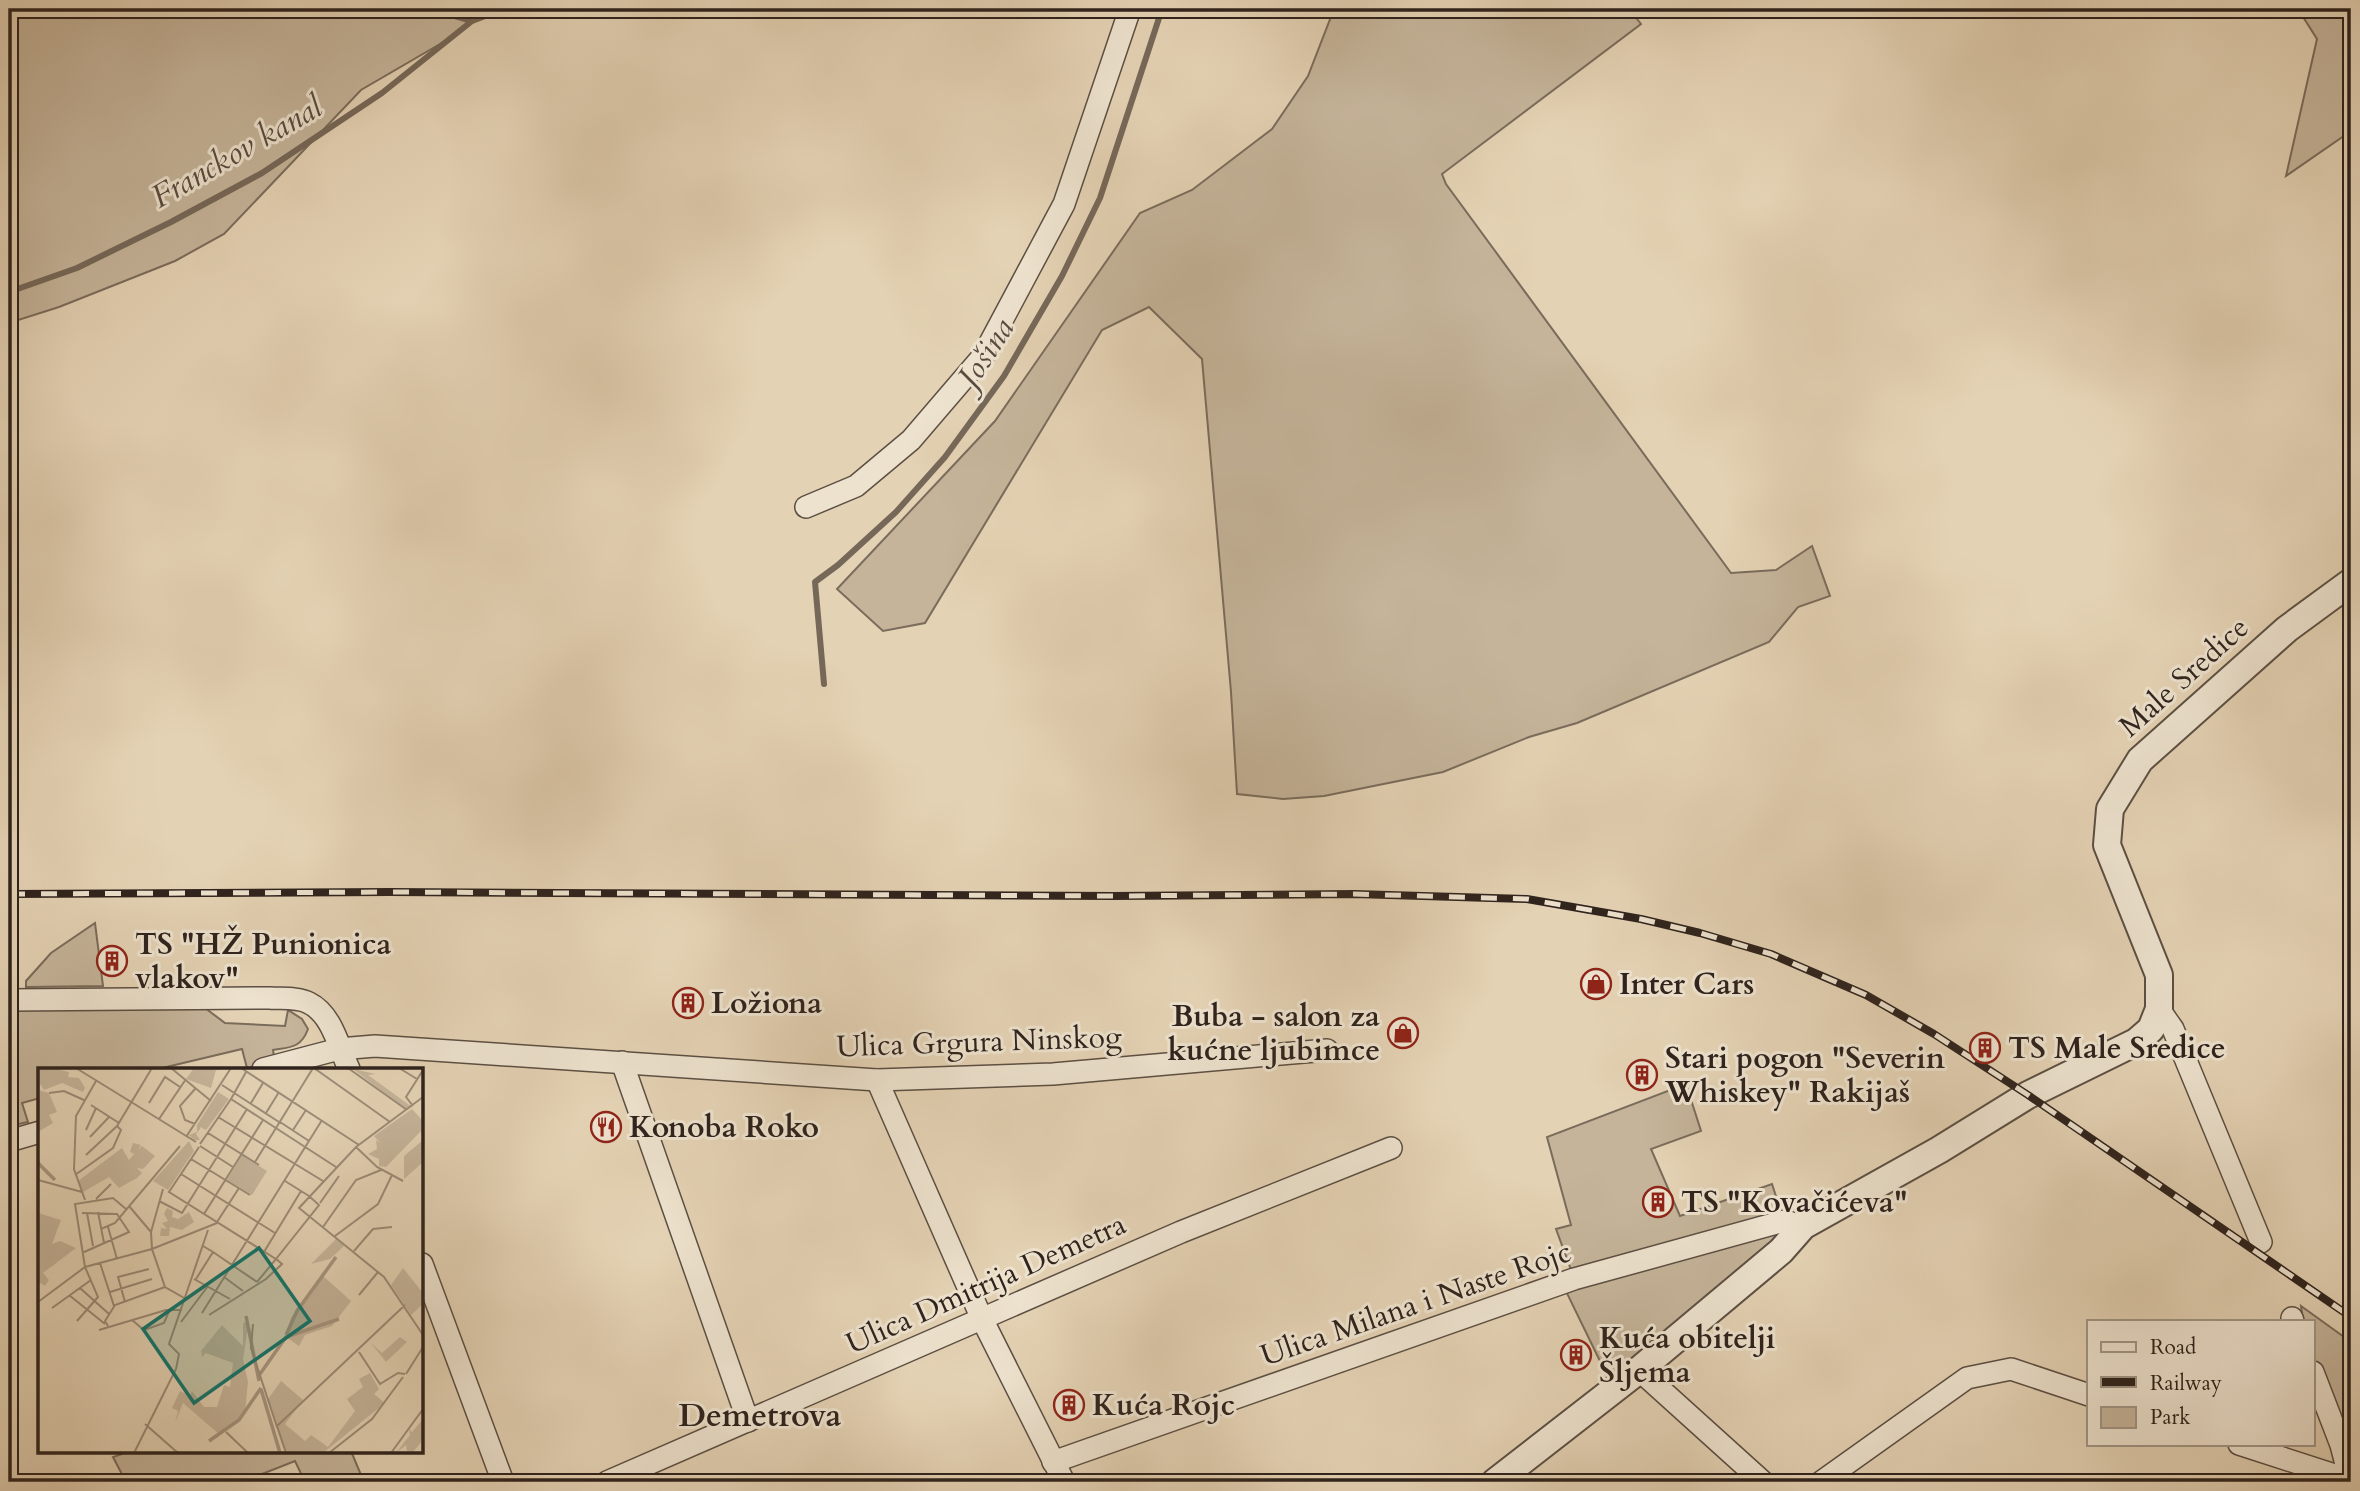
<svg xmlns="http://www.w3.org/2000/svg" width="2360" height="1491" font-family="Cardo,serif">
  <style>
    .green { fill: #c5b49a; stroke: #7a6c5c; stroke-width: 2 }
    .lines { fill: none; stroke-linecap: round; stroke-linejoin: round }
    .stream { stroke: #766859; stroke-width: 6 }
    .minor-casing { stroke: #5c4f43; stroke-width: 24 }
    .tertiary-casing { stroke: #5c4f43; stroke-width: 30 }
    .minor { stroke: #ede2ce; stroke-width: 21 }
    .tertiary { stroke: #ede2ce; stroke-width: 26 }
    .rail-casing { stroke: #2f231d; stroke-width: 8 }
    .rail { stroke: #ede2ce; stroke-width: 5; stroke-dasharray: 16; stroke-linecap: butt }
    .labels { text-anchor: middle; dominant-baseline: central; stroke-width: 6; stroke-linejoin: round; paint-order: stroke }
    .street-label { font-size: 30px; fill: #2f231d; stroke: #ede2ce }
    .poi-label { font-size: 30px; font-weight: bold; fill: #2f231d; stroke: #ede2ce; text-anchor: start }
    .water-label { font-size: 32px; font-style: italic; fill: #594b40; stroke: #ede2ce }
    .neighbourhood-label { font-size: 32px; font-weight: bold; fill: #2f231d; stroke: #ede2ce }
    .inset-river { fill: none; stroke: #a69681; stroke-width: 3.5 }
    .inset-road { fill: none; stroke: #9c8c78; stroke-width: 2 }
    .view { fill: #0f766e; fill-opacity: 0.15; stroke: #0f766e; stroke-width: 3.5 }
    .inset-edge { fill: none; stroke: #2f231d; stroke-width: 3.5 }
  </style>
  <rect width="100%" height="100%" fill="#e4d2b4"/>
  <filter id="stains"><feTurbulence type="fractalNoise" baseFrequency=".00286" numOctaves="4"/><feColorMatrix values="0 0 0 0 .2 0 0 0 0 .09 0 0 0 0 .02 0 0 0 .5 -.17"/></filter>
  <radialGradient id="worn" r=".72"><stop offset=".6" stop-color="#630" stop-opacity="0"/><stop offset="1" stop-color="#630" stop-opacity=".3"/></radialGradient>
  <g class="green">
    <polygon points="9,9 473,9 472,21 452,37 361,90 224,234 175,261 59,307 9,323"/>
    <polygon points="1334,9 1629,9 1641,24 1442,174 1446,184 1731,573 1776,570 1812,546 1830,596 1798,607 1769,642 1577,723 1529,737 1443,772 1324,796 1283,799 1237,794 1231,692 1202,359 1149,307 1102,330 925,623 883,631 837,589 995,421 1140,213 1192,190 1272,129 1308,76"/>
    <polygon points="2298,9 2351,9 2351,131 2286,176 2317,39"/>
    <polygon points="95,923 103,986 26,987 26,981 51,953"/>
    <path d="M205 1008 225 1023 285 1026 288 1010 302 1019 308 1029C301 1048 291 1047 273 1050L275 1063 247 1068 242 1049 158 1069H40V1098L22 1103 28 1122 9 1126V1009Z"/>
    <polygon points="1686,1084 1701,1131 1651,1149 1680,1216 1772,1184 1784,1221 1780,1232 1785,1241 1614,1390 1562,1283 1574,1278 1556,1229 1571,1225 1547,1137"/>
    <polygon points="2301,1306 2351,1342 2351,1429 2340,1436 2313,1358 2313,1321 2303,1321"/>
    <polygon points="131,1451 291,1451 292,1453 297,1451 351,1451 364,1482 305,1482 295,1461 244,1481 244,1482 126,1482 113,1457"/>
  </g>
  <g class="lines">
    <g class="stream">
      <polyline points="431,9 472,21 504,9"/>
      <polyline points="9,292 77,268 171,222 262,173 382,93 472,21"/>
      <polyline points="824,684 815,582 838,565 896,512 945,457 1004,376 1062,276 1100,198 1162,9"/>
    </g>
    <g class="minor-casing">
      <g id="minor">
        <polyline points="806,507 856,486 911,440 983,356 1064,204 1130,9"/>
        <path d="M9 1000 270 998C281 999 298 997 309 1003 332 1014 339 1048 349 1069"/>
        <polyline points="2159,1009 2173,1029 2261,1242"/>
        <polyline points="622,1062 748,1421"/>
        <polyline points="263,1069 339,1049 375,1046 877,1080 1053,1074 1327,1050"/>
        <polyline points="877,1080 982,1319 1064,1482"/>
        <polyline points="9,1141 40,1132"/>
        <polyline points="422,1264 503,1482"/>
        <polyline points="2292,1318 2293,1321"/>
        <polyline points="1639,1370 1763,1482"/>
        <polyline points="2313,1372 2341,1445 2350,1480"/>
        <polyline points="2239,1444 2350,1480 2351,1482"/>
        <polyline points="1053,1462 1574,1279 1784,1221 1803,1226"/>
        <polyline points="607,1482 1181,1232 1391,1148"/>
        <polyline points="1821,1482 1967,1378 2011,1369 2089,1395"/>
      </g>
    </g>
    <g class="tertiary-casing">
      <polyline id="tertiary" points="1495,1482 1639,1370 1781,1251 1803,1226 1939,1150 2028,1095 2136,1042 2151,1029 2159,1009 2159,975 2107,845 2110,809 2140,760 2287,629 2351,582"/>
    </g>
    <use href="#minor" class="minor"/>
    <use href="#tertiary" class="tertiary"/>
    <g class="rail-casing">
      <polyline id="rail" points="9,894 390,892 1114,896 1354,894 1527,899 1641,919 1700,933 1771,954 1866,995 1934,1034 2028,1095 2351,1317"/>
    </g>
    <use href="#rail" class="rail"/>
  </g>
  <defs>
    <g id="building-ring" transform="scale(1.575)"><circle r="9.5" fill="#ede2ce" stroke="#8f2418" stroke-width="1.5"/><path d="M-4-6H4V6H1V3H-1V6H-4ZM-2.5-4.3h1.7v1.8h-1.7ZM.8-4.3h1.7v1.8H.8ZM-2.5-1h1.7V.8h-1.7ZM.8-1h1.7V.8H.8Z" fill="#8f2418"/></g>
    <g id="shop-ring" transform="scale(1.575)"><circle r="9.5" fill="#ede2ce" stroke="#8f2418" stroke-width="1.5"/><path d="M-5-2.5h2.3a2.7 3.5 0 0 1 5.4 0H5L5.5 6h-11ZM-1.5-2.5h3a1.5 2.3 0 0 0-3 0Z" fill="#8f2418"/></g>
    <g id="restaurant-ring" transform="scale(1.575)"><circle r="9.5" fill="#ede2ce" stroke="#8f2418" stroke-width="1.5"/><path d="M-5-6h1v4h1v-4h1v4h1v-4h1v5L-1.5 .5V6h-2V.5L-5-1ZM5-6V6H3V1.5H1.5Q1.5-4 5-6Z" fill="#8f2418"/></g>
  </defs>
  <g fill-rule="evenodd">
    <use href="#building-ring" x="112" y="961"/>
    <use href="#shop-ring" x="1596" y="984"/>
    <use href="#building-ring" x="688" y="1003"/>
    <use href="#shop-ring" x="1403" y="1033"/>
    <use href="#building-ring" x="1985" y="1048"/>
    <use href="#building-ring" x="1642" y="1075"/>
    <use href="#restaurant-ring" x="606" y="1127"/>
    <use href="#building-ring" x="1658" y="1202"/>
    <use href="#building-ring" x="1576" y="1355"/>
    <use href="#building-ring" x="1069" y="1405"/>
  </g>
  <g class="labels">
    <g class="street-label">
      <text transform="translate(2184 677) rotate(-42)">Male Sredice</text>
      <text transform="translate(979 1042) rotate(-2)">Ulica Grgura Ninskog</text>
      <text transform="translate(986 1284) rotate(-24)">Ulica Dmitrija Demetra</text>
      <text transform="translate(1416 1304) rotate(-19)">Ulica Milana i Naste Rojc</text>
    </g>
    <g class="poi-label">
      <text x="135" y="944">TS "HŽ Punionica<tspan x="135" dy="34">vlakov"</tspan></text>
      <text x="1619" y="984">Inter Cars</text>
      <text x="711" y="1003">Ložiona</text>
      <text x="1380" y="1016" text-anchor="end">Buba - salon za<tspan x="1380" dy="34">kućne ljubimce</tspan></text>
      <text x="2008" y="1048">TS Male Sredice</text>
      <text x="1665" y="1058">Stari pogon "Severin<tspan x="1665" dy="34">Whiskey" Rakijaš</tspan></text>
      <text x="629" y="1127">Konoba Roko</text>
      <text x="1681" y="1202">TS "Kovačićeva"</text>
      <text x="1599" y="1338">Kuća obitelji<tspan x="1599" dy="34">Šljema</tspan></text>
      <text x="1092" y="1405">Kuća Rojc</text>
    </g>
    <g class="water-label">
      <text transform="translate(237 152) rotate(-30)">Franckov kanal</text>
      <text transform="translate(986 353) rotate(-57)">Jošina</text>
    </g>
    <g class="neighbourhood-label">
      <text x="760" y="1416">Demetrova</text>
    </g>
  </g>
  <g transform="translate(38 1068)">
    <rect width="385" height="385" fill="#e4d2b4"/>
    <path d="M14 0 31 4 30 9 41 10 47 20 45 24 24 15 6 22 2 16 1 22 11 25 19 44 11 47 15 55 0 64V1ZM156 0H180L183 2H178L173 20 148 11ZM315 1 338 6 330 7 374 39 369 42ZM180 24 191 31 168 62 162 59V61L158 66 162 72H156L151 67 159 64V57ZM374 41 385 53V67L383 63 348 99 341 98V91L330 86 339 81 338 72 342 75 336 68ZM385 72 384 95 366 111V88ZM151 73 156 83 130 122 115 113ZM95 75 103 77 100 82 104 78 117 88 105 101 99 100 104 105 99 110 81 120 71 109 45 124 40 113 84 80 91 92 96 86 92 84ZM204 87 229 103 214 127 189 112ZM129 140 135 143 134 149 140 151 151 144 156 154 144 162 132 159 131 168H122L123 160 129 161 124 155 130 153 126 146ZM0 145 23 152 14 176 22 173 38 180 5 205 11 212 7 218 0 214ZM298 171 306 178 292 191 273 196ZM365 200 385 225V236L373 247 353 217ZM284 207 313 233 294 258 267 267 261 278 248 269 253 250ZM211 253 205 291 210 314 207 344 182 367 145 335 137 355 140 343 134 340 142 323 152 328 154 323 166 339H179L186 317 192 319 195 295 168 285 164 289 163 283 184 257 205 278V255ZM362 269 369 274 348 294 333 275 344 285ZM332 305 341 321 336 326 347 335 285 385H248L230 331 243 313 265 332 247 356 267 373 273 367 290 379 317 343 309 331 325 319 321 311ZM385 351V372L375 384 369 383 368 377 358 385 372 367 371 361 374 364Z" fill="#c5b49a"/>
    <path class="inset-river" d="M0 95 17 112M208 248 221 313M248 267 259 243 298 189M222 306 248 269 301 251M223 321 242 385M171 373 201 352 223 320"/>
    <path class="inset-road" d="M38 0 158 74M133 0 173 33M203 0 321 77M276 0 352 54M310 0 369 42M361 0 379 11M184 17 241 54M11 25 26 23 46 32M385 29 318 79 261 140 346 209 385 267M193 31 208 4M111 35 127 9 142 19M213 35 225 15M53 37 81 55M375 38 368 29 385 2M228 45 241 24M180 49 285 113M121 51 148 11M242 54 271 73M157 56 147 52 142 38 157 21M238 60 275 0M48 62 58 40M255 62 268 42M170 65 221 97M52 69 71 49M148 69 193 0M162 76 193 31 298 99M162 78 195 99M161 79 131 124 238 191 281 137 271 128M318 79 339 99 365 113M48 87 79 58 114 0M153 91 212 127M217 94 238 60M143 106 237 165M37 107 75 80 83 62 79 58M0 112 44 124M247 113 271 128M125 121 113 164 114 181 127 219 148 231M58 131 73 116M47 132 36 101 38 48 58 13M121 133 144 145 209 41M282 135 301 108M91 138 113 164M60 144 66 175M44 145 79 146 91 164 44 185M49 145 55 178M166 146 225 52M179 154 201 120M70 159 79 191M285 159 318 112 343 102M63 161 77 155 142 78M297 168 340 136 354 107M316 183 335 161 354 159M175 184 219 214M226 184 263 123M62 195 76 238M186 209 205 223M156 211 192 231M158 211 175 184 165 178M42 220 71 246M72 224 114 211M31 227 67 256M321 227 340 204M0 234 47 199 114 181 179 155M87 234 80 209 111 201M14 240 53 212M164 245 284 52M171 247 228 211 244 196 238 191 219 214M94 252 106 262 126 255 132 241M39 253 60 229 47 199 37 136 75 130 88 141M143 254 170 218M215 256 213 280 239 359M70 258 67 253 77 237 127 219M61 262 128 242H144M321 284 342 316 360 305 367 306M368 306 385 279M107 356 140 385M188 364 210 385M96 385 138 301 141 286 131 276 170 162M248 385 239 358 367 237M291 385 334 351 365 309M353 385 385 341"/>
    <path class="view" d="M221 180 272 253 156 335 105 261Z"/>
    <rect width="385" height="385" class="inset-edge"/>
  </g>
  <rect width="2360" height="1491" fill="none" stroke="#e4d2b4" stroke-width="35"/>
  <rect x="10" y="10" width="2339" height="1470" fill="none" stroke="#2f231d" stroke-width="3.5"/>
  <rect x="18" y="18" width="2325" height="1456" fill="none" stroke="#2f231d" stroke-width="2"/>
  <rect x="2087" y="1320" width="228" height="126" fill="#ede2ce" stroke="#a19687" stroke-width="2"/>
  <rect x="2101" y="1342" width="35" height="10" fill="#ede2ce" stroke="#a19687" stroke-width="2"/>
  <text x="2150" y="1354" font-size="21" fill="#2f231d">Road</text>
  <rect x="2101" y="1377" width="35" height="10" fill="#2f231d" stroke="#a19687" stroke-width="2"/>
  <text x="2150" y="1390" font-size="21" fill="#2f231d">Railway</text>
  <rect x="2101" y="1407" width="35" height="21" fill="#c5b49a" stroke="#a19687" stroke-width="2"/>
  <text x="2150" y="1424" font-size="21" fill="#2f231d">Park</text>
  <rect width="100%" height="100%" filter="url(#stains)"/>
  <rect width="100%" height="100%" fill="url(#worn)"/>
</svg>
